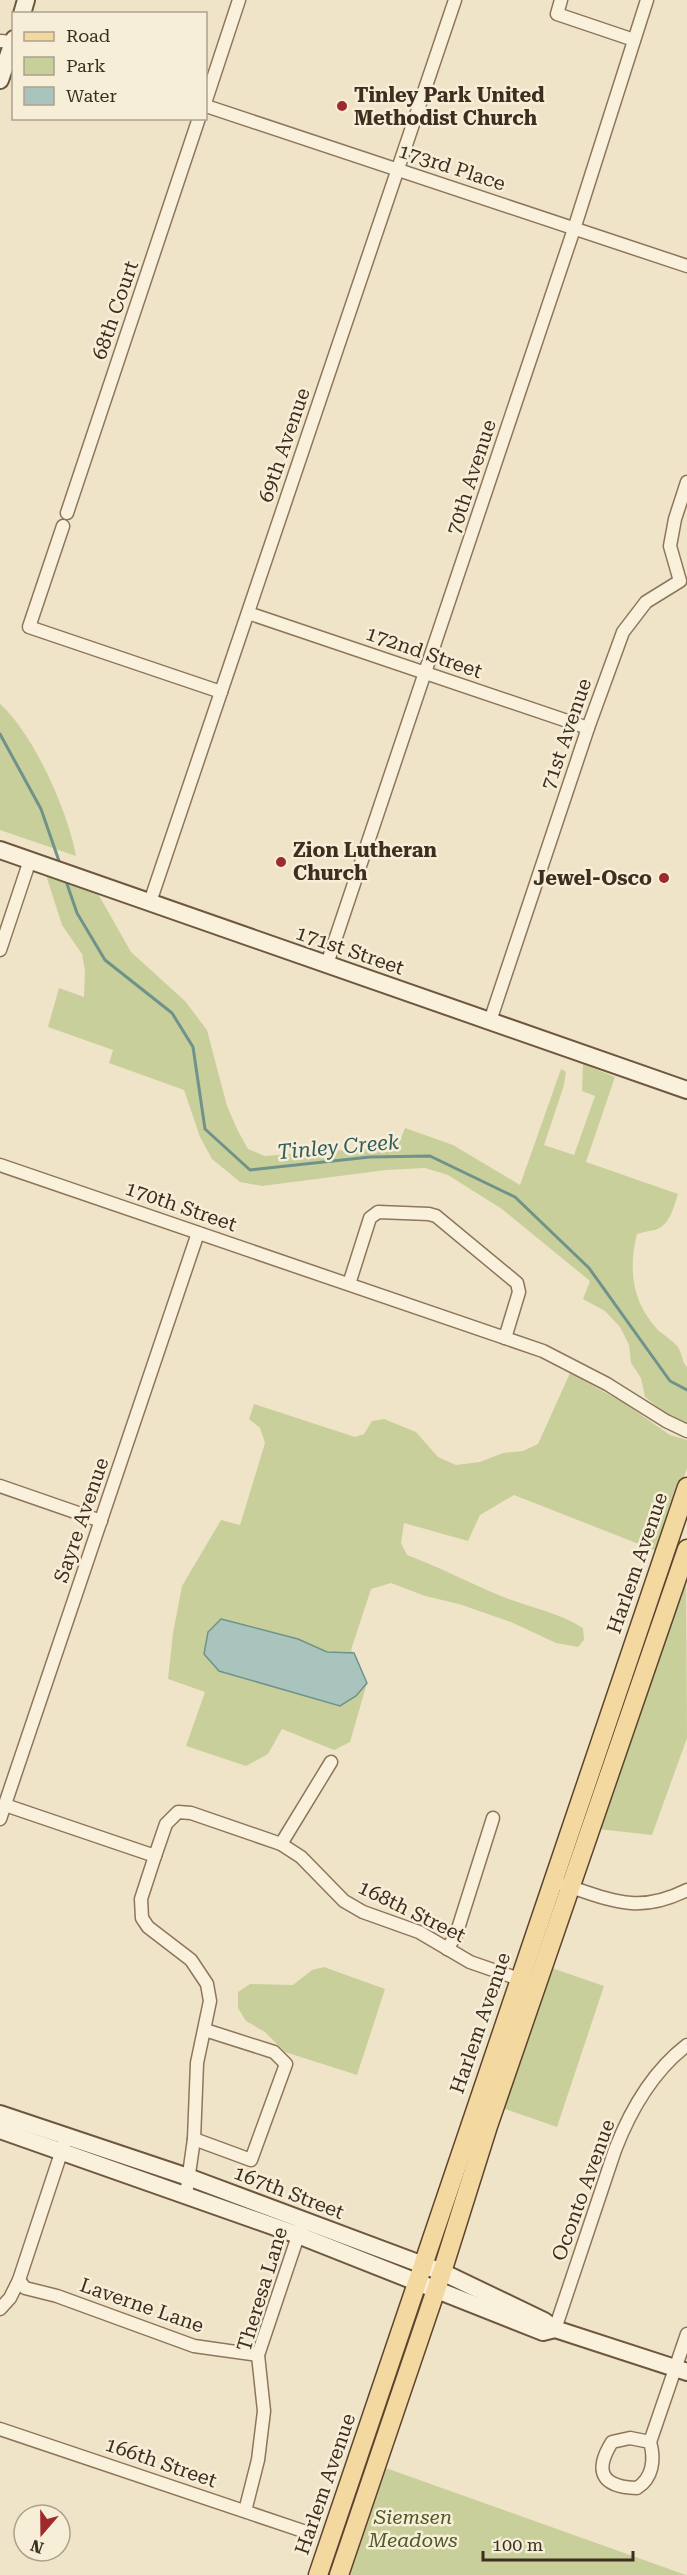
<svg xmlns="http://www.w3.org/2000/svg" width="687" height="2575" font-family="'Roboto Serif',serif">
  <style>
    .green { fill: #c9cf9b }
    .water { fill: #a9c4bc; stroke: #6f938a; stroke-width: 1.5 }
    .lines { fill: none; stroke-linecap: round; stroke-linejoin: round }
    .stream { stroke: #6f938a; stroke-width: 3 }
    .street-casing { stroke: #8d765c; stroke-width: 15 }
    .secondary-casing { stroke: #6f573f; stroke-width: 20 }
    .primary-casing { stroke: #5b4430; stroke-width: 21 }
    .street { stroke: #faf1dc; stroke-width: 12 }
    .secondary { stroke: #faf1dc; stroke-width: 16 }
    .primary { stroke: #f3d9a0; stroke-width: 18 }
    .poi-dot { fill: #9e2a2b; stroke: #f7eed8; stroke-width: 2 }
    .labels { text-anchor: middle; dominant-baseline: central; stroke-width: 5; stroke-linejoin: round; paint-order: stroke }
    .poi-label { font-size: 20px; font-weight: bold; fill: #3d2e20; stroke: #f7eed8; text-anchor: start }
    .street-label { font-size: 20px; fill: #3d2e20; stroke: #f7eed8 }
    .park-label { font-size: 20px; font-style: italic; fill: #4d5a26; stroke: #f7eed8 }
    .water-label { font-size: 21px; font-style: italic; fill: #2f5d5a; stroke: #f7eed8 }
  </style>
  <rect width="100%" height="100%" fill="#f0e4c8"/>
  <g class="green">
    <path d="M0 704C34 734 68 812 76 856L0 830Z"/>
    <path d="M46 875 97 892 131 952 185 1001 207 1030 227 1106 238 1131 248 1149 265 1156 398 1146 405 1128 453 1145 520 1185 561 1069 566 1072 564 1085 544 1145 574 1155 595 1096 582 1091 583 1064 615 1077 586 1162 678 1194C674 1206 670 1226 655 1230 649 1231 643 1232 637 1234 628 1270 632 1303 659 1331 665 1336 672 1340 677 1346 683 1353 681 1361 687 1367V1426L673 1419 645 1397 641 1378 631 1363 629 1345 620 1327 605 1311 583 1299 590 1281 502 1209 448 1175 425 1168 386 1170 262 1186 240 1182 212 1159 200 1137 184 1090 109 1063 113 1050 48 1027 59 988 84 997 85 971 82 954 62 925Z"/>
    <path d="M570 1373 624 1403 670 1435 687 1440V1468L659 1552 514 1495 480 1515 468 1541 404 1523 401 1543 407 1555C440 1567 469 1583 501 1596 528 1607 558 1612 583 1628L584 1640 578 1647 556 1643 511 1622 459 1604 425 1596 391 1583 371 1589 351 1650 354 1653 327 1652 298 1639 221 1619 219 1671 261 1684 356 1696 367 1683 350 1742 334 1750 282 1729 268 1754 246 1766 186 1746 205 1692 168 1679 173 1633 182 1586 221 1520 240 1525 265 1443 260 1428 249 1419 254 1404 355 1437 364 1434 372 1421 384 1419 416 1432 438 1457 456 1465 480 1462 503 1453 523 1451 538 1444Z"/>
    <polygon points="686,1576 687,1738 652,1835 598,1829"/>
    <polygon points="324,1967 385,1989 357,2075 285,2052 265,2032 246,2021 238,2008 238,1992 250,1984 293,1985 312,1970"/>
    <polygon points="549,1967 604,1986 557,2127 502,2108"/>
    <polygon points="383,2467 686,2575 346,2575"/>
  </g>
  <polygon class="water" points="221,1619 298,1639 327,1652 354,1653 367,1683 356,1696 340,1706 219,1671 204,1654 208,1632"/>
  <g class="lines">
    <g class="stream">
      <polyline points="0,734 41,809 59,861"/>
      <polyline points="66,881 77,913 105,960 172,1013 193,1047 205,1129 250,1170 370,1157 430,1156 515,1197 589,1268 670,1381 687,1390"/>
    </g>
    <g class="street-casing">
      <g id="street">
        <polyline points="561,0 557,14 634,40"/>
        <polyline points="0,41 14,42"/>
        <polyline points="206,100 239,0"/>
        <polyline points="206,106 687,266"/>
        <polyline points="67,513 199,118"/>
        <polyline points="63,526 29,627 221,692"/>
        <polyline points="248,613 588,728"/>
        <polyline points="150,902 455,0"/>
        <polyline points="0,950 30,860"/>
        <polyline points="327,964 574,229 647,0"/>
        <polyline points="490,1021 588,728 623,632 646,602 680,581 670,546 675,519 687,482"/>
        <polyline points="0,1165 543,1351 607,1384 666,1421 687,1431"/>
        <polyline points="349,1284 370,1218 378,1212 429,1214 436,1216 517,1283 519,1292 505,1338"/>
        <polyline points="0,1486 101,1521"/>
        <polyline points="5,1805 155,1856 166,1824 178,1812 191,1813 281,1844 301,1857 344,1901 363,1912 419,1932 470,1962 525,1981"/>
        <polyline points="0,1819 198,1233"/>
        <polyline points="281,1844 331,1762"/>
        <polyline points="155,1856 141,1899 142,1918 148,1927 191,1960 207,1984 210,2001 197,2063 194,2139 186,2195"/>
        <path d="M565 1885C613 1901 639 1914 687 1890"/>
        <polyline points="447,1949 456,1935 493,1818"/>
        <polyline points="194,2139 251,2160 286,2064 274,2052 205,2030"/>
        <polyline points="19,2280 25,2288 57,2296 194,2346 258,2355"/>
        <polyline points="0,2309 10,2298 19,2280 64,2144"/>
        <path d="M555 2329 615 2150C630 2111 653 2071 687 2045"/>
        <polyline points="0,2429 309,2533"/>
        <path d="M630 2438 650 2442C655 2459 653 2478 637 2488 601 2487 594 2471 612 2442Z"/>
        <polyline points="650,2442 687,2334"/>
        <polyline points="245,2511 258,2460 264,2411 258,2355 301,2227"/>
      </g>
    </g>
    <g class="secondary-casing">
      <g id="secondary">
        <polyline points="22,14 26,0"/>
        <polyline points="0,80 14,39"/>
        <polyline points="0,850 687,1090"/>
        <polyline points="0,2114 188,2177 442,2272 544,2321 555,2329 687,2372"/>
        <polyline points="0,2130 298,2235 543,2332 555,2329"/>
      </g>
    </g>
    <g class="primary-casing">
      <g id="primary">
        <polyline points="318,2575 687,1487"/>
        <polyline points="339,2575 442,2272 488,2126 687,1549"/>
      </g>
    </g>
    <use href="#street" class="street"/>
    <use href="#secondary" class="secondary"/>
    <use href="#primary" class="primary"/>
  </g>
  <g class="poi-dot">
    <circle cx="342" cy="106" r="6"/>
    <circle cx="281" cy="862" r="6"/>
    <circle cx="664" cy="878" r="6"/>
  </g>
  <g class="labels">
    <g class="poi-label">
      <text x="354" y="95">Tinley Park United<tspan x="354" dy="23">Methodist Church</tspan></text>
      <text x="293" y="850">Zion Lutheran<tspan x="293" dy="23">Church</tspan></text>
      <text x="652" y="878" text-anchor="end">Jewel-Osco</text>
    </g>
    <g class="street-label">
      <text transform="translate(452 167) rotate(18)">173rd Place</text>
      <text transform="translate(115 310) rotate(-71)">68th Court</text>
      <text transform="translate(284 445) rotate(-71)">69th Avenue</text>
      <text transform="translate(471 477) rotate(-72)">70th Avenue</text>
      <text transform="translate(424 652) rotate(19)">172nd Street</text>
      <text transform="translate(566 734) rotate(-71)">71st Avenue</text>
      <text transform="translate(350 950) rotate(19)">171st Street</text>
      <text transform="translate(181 1206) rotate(19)">170th Street</text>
      <text transform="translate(81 1520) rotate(-71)">Sayre Avenue</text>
      <text transform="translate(637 1563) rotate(-71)">Harlem Avenue</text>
      <text transform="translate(412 1911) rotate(26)">168th Street</text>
      <text transform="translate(480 2023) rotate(-71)">Harlem Avenue</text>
      <text transform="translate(583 2190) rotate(-70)">Oconto Avenue</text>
      <text transform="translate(289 2192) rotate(21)">167th Street</text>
      <text transform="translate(262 2289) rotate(-73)">Theresa Lane</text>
      <text transform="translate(142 2305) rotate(19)">Laverne Lane</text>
      <text transform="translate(161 2462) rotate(19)">166th Street</text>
      <text transform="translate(325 2484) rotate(-71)">Harlem Avenue</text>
    </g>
    <g class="park-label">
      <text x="413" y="2517">Siemsen<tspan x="413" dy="23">Meadows</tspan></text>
    </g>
    <g class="water-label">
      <text transform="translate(338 1147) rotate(-5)">Tinley Creek</text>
    </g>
  </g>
  <rect x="12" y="12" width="195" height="108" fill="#f7eed8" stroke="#ada18e" stroke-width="1.5"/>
  <rect x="24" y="32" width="30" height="9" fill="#f3d9a0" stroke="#ada18e" stroke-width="1.5"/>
  <text x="66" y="42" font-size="18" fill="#3d2e20">Road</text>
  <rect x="24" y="57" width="30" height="18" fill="#c9cf9b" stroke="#ada18e" stroke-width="1.5"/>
  <text x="66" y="72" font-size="18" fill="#3d2e20">Park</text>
  <rect x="24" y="87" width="30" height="18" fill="#a9c4bc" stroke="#ada18e" stroke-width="1.5"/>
  <text x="66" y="102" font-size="18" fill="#3d2e20">Water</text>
  <g transform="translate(42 2533) rotate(200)"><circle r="28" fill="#f7eed8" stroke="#ada18e" stroke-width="1.5"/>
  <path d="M0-4.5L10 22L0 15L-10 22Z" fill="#9e2a2b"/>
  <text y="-9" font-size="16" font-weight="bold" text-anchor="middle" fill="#3d2e20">N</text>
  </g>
  <path d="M483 2551v9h150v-9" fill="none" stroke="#3d2e20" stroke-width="3"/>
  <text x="492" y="2551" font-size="18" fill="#3d2e20" stroke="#f7eed8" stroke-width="4.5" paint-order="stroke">100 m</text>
</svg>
